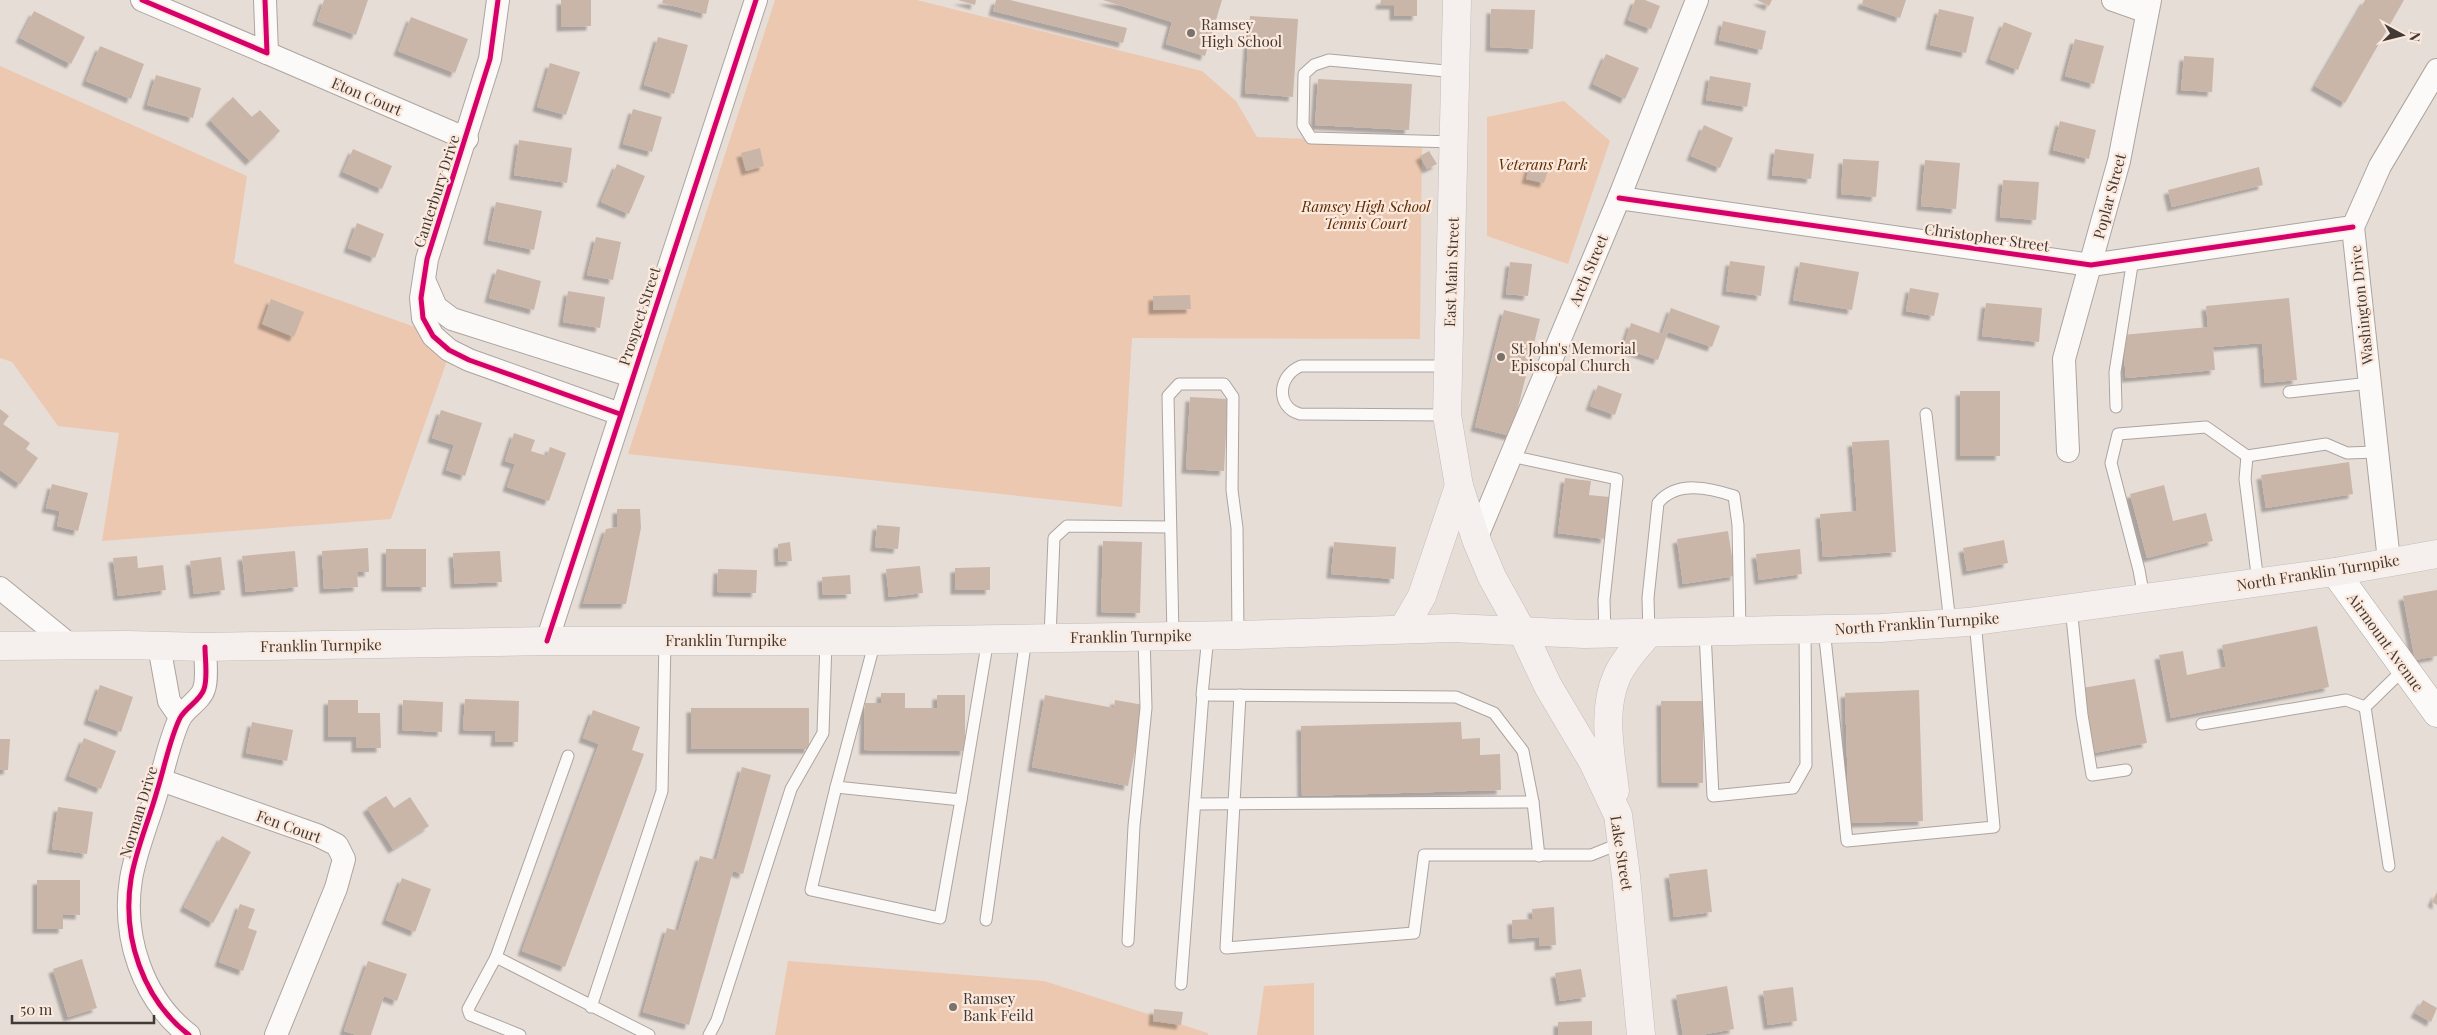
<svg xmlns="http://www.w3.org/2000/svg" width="2437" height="1035" font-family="'Playfair Display',serif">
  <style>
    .green { fill: #ecc8b0 }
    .building { fill: #cab6a9; filter: url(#shadow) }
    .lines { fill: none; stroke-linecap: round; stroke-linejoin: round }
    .service-casing { stroke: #aca49f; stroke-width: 13 }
    .minor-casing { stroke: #aca49f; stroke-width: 24 }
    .tertiary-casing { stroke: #aca49f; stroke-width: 29 }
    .primary-casing { stroke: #c2bdb9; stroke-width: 29 }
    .service { stroke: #fbfaf9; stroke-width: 11 }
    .minor { stroke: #fbfaf9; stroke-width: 22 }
    .tertiary { stroke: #fbfaf9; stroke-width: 28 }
    .primary { stroke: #f5f0ed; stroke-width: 28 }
    .cycleway-casing { stroke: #fce9dd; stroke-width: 8 }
    .cycleway { stroke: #d6006c; stroke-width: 5 }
    .poi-dot { fill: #7a726d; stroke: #fce9dd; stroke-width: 2 }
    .labels { text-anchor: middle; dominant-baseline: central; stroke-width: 4.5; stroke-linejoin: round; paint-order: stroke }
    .poi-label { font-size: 15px; fill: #403934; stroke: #fce9dd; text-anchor: start }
    .street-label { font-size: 15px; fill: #403934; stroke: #fce9dd }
    .park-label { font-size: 15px; font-style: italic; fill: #5d2a00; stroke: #fce9dd }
  </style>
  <defs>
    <filter id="shadow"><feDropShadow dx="-4.5" dy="4.5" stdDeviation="1" flood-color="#0004"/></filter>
  </defs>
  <rect width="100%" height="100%" fill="#e7ddd7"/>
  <g class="green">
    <polygon points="775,0 917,0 1202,71 1236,101 1257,137 1422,143 1420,339 1132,338 1122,507 628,454"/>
    <polygon points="0,66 247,176 234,263 415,327 447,361 391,519 102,541 119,433 58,426 12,362 0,358"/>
    <polygon points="1564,101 1610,141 1568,264 1487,236 1487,117"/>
    <polygon points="788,961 1044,981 1208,1033 1208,1035 775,1035"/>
    <polygon points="1314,983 1314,1035 1257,1035 1264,986"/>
  </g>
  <g class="building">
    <polygon points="324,0 368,0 356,35 317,21"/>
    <polygon points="561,0 591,0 591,26 561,27"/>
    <polygon points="663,0 709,0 706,14 662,3"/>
    <polygon points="958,0 976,0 975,5"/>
    <polygon points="996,0 1010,0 1127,28 1123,43 993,11"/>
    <polygon points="1103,0 1222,0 1205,56 1166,44 1172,22"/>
    <polygon points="1381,0 1417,0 1417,16 1394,16 1394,5 1380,5"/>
    <polygon points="1635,0 1645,0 1660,6 1651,29 1628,20"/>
    <polygon points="1757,0 1772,0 1769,6"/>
    <polygon points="1863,0 1906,0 1900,18 1862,5"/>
    <polygon points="2365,0 2404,0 2345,103 2315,86"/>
    <polygon points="1491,9 1535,10 1533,49 1490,47"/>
    <polygon points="1939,9 1974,17 1966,53 1930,45"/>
    <polygon points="34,11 85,37 71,64 20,38"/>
    <polygon points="1250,16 1298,19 1293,97 1245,93"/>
    <polygon points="411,17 468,39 455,73 398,51"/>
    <polygon points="1723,21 1766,31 1762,50 1719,40"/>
    <polygon points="2004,22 2032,33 2018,70 1990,59"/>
    <polygon points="658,37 688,45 674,94 644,85"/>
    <polygon points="2075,39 2104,46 2094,84 2065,76"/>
    <polygon points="100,46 144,64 131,99 86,81"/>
    <polygon points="1606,54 1639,68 1625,99 1593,84"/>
    <polygon points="2184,56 2214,58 2212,92 2181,90"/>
    <polygon points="550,63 580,72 566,115 537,107"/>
    <polygon points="156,75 201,88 193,118 147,105"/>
    <polygon points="1710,76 1751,83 1747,107 1706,100"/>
    <polygon points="1318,79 1412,84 1409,130 1315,125"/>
    <polygon points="233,97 252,117 260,110 280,131 250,161 210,120"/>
    <polygon points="633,109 662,117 652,152 623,144"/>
    <polygon points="2060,121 2096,130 2089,159 2053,150"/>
    <polygon points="1704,125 1733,138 1720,168 1691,156"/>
    <polygon points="519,140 572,148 567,183 514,175"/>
    <polygon points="760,148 764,166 746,171 741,153"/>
    <polygon points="353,149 392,166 382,189 343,172"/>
    <polygon points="1775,149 1814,154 1811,179 1772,175"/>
    <polygon points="1429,151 1437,164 1427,169 1420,156"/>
    <polygon points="1843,159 1879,161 1876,197 1841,194"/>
    <polygon points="1925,160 1960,163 1956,209 1921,206"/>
    <polygon points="1531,162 1549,166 1544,183 1526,179"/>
    <polygon points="617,164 645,176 629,214 601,202"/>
    <polygon points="2259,167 2263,185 2172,207 2168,190"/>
    <polygon points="2003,180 2039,182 2036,220 2000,217"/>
    <polygon points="496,202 542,211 534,250 488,240"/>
    <polygon points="357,223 384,234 375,258 348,248"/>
    <polygon points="596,237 621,242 613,280 587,275"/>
    <polygon points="1730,261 1765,266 1761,296 1726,291"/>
    <polygon points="1510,262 1532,264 1528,296 1506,294"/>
    <polygon points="1800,262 1859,272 1852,310 1793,300"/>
    <polygon points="497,269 541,281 534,310 489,298"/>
    <polygon points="1910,288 1939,293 1934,316 1906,311"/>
    <polygon points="568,291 605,297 600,328 563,322"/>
    <polygon points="1190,295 1191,309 1153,310 1153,296"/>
    <polygon points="2289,298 2297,380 2265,383 2262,343 2213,347 2215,370 2126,378 2122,335 2208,327 2206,306"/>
    <polygon points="271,299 304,312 294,337 262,324"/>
    <polygon points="1986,303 2042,308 2039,342 1982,336"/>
    <polygon points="1671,308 1720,326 1712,347 1668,332 1658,360 1623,348 1631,323 1662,334"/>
    <polygon points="1504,310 1540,319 1511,436 1475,427"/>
    <polygon points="1598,385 1622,394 1615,415 1590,406"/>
    <rect x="1960" y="391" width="40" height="65"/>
    <polygon points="1190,397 1228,399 1224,471 1186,469"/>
    <polygon points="0,409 9,416 3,424 30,443 26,449 38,458 20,484 0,470"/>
    <polygon points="441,410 482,423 465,476 446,470 454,445 432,438"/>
    <polygon points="514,433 535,440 531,451 547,456 550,447 566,453 549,501 507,487 515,464 505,461"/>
    <polygon points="1889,440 1896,552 1823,557 1820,514 1857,511 1852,442"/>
    <polygon points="2349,462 2353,494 2266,508 2261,475"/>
    <polygon points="1565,478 1591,481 1589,495 1610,497 1605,539 1558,533"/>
    <polygon points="52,484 88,493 78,531 57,526 60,511 46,508"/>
    <polygon points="2164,485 2173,521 2206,513 2213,541 2147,558 2130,494"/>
    <polygon points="617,509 640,509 641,528 626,604 583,604 606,529 617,527"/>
    <polygon points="877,525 900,527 898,549 875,547"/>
    <polygon points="1728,531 1735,576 1683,584 1677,539"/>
    <polygon points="2004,540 2008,563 1967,571 1963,548"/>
    <polygon points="1103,541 1142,542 1140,613 1101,612"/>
    <polygon points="790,542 792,561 779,562 778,544"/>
    <polygon points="1334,542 1396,547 1394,579 1331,574"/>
    <polygon points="368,548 369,572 357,572 358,587 324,589 322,551"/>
    <rect x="386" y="549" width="40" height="38"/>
    <polygon points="1800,549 1802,574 1759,580 1756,554"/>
    <polygon points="295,551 298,587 246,592 242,556"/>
    <polygon points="500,551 502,582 455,584 453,553"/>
    <polygon points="137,556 138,568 163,565 166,590 118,596 113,558"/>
    <polygon points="221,557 225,590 194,594 190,561"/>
    <polygon points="920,566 923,593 889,597 886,569"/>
    <polygon points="990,567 990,590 955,590 955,568"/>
    <polygon points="718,569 757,570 756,593 717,592"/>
    <polygon points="850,575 851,594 823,595 822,577"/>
    <polygon points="2437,590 2437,656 2415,660 2403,596"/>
    <polygon points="2317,626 2329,687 2171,718 2159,655 2183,651 2187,675 2226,667 2222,645"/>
    <polygon points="2135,679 2147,743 2094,753 2082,688"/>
    <polygon points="100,685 133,697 121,732 88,720"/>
    <polygon points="1919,690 1923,821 1849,823 1845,693"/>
    <polygon points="881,693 905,693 905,708 937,708 937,695 965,695 965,751 864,750 865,703 881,703"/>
    <polygon points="1045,695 1114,708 1115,700 1144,705 1128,786 1032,767"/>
    <polygon points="465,699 519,701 518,742 495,742 496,731 463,730"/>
    <polygon points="328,700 358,700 358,713 380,713 381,748 356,748 356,737 328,737"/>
    <polygon points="403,700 443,702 442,732 402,730"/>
    <polygon points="1661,701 1703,701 1703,783 1662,783"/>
    <rect x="691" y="708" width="118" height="41"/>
    <polygon points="593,710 640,727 632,750 644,754 565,967 522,951 599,744 583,738"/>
    <polygon points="252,722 293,730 287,761 246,753"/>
    <polygon points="1461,722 1462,739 1480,738 1480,755 1500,754 1501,790 1302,796 1301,726"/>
    <polygon points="84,738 116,751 101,789 69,776"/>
    <polygon points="0,739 10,739 8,770 0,770"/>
    <polygon points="742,767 771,775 743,874 733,871 689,1025 643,1012 667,928 678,931 700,856 716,860"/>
    <polygon points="386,796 394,808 410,797 429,826 393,849 367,808"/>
    <polygon points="58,807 93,812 87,854 52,849"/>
    <polygon points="222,836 251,852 213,923 184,907"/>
    <polygon points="1707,869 1712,912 1674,917 1669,874"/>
    <polygon points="402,878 431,889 415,932 386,920"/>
    <polygon points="37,880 80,880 80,915 63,914 63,929 37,929"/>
    <polygon points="2437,892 2437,905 2432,902"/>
    <polygon points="240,904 255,909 248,928 257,931 243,971 219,962"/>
    <polygon points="1554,907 1556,945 1539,946 1539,937 1513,939 1512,920 1533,919 1532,909"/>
    <polygon points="82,959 97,1008 68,1017 53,969"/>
    <polygon points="368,961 407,974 397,1001 384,996 371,1035 357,1035 344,1031"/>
    <polygon points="1581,969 1586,997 1560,1001 1555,973"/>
    <polygon points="1727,986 1734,1029 1701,1035 1683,1035 1676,995"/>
    <polygon points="1793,987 1797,1021 1768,1025 1763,991"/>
    <polygon points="2423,1000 2437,1008 2431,1022 2415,1013"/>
    <polygon points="1154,1009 1183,1012 1181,1025 1153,1021"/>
    <polygon points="1592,1021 1592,1035 1558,1035 1558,1022"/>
  </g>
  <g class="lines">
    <g class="service-casing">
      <g id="service">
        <polyline points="1454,142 1311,138 1303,125 1304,74 1314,65 1329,60 1456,72"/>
        <polyline points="2289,392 2370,383"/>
        <polyline points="2116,407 2115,372 2133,259"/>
        <polyline points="1926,414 1950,623"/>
        <path d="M1447 415 1300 414C1275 407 1278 375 1301 366H1448"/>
        <polyline points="1511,456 1617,479 1604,600 1605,634"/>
        <polyline points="2247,456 2245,479 2258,582"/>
        <polyline points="2144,598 2139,570 2111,463 2118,434 2206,427 2247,456 2326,444 2347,453 2377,452"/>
        <polyline points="2071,607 2082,715 2092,775 2126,770"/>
        <polyline points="1824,629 1847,841 1994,827 1975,621"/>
        <polyline points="1705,632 1713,796 1793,788 1806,765 1805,630"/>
        <path d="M1649 633 1648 598 1658 503C1677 480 1710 488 1734 496L1738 525 1740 631"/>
        <polyline points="1173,636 1168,396 1179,384 1224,384 1233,397 1232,490 1237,528 1238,635"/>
        <polyline points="1208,636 1202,695 1456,697 1494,713 1523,751 1533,802 1539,856"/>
        <polyline points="1050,638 1054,538 1067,526 1170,527"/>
        <polyline points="875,641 836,787 961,800 988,639"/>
        <polyline points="1240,695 1226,948 1414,933 1424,855 1591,855 1621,843"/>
        <polyline points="2202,724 2346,700 2365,707"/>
        <polyline points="568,756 496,957 649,1035"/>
        <polyline points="836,787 811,890 940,918 961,800"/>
        <polyline points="1195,804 1533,802"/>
        <polyline points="2389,866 2365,707 2405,668"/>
        <polyline points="986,920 1026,638"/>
        <polyline points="1128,941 1134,826 1146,708 1144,636"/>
        <polyline points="496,957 468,1009 470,1015 520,1035"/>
        <polyline points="1181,984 1203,694"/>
        <polyline points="591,1007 662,791 665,640"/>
        <polyline points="709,1035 717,1020 791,789 823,733 826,641"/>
      </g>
    </g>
    <g class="minor-casing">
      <g id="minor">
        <polyline points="142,0 267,53 265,0"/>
        <polyline points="498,0 490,59 427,259 421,298 423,318 433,336 449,350 469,360 620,414"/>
        <polyline points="2113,0 2147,12"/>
        <polyline points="267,53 467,139"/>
        <polyline points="1619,198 2091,265 2353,227"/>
        <polyline points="425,282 436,307 452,319 632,376"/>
        <polyline points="2068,451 2064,359 2119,161 2150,0"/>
        <polyline points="1476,539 1619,198 1697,0"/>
        <polyline points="2389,561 2353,227 2380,166 2437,70"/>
        <polyline points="0,588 70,645"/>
        <polyline points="547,641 756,0"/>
        <polyline points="159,646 169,701 180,717"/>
        <polyline points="161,780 317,835 337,845 344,859 336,888 276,1035"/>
        <path d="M189 1035C142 999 122 936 131 879 136 849 149 820 157 791 164 769 170 738 180 718 185 708 201 700 204 689 208 678 205 659 205 647"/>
      </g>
    </g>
    <g class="tertiary-casing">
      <polyline id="tertiary" points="2335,572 2437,713"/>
    </g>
    <g class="primary-casing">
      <g id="primary">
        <polyline points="1457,0 1447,415 1459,486 1476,539 1492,577 1523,633 1548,686 1593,762 1618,815 1626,876 1641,1035"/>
        <polyline points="1403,629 1422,596 1459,486"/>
        <polyline points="0,646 127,645 205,647 547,641 875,641 1238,635 1452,628 1584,634 1881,628 1968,622 2335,572 2437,554"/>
        <path d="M1615 791C1611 755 1601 711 1617 676 1624 660 1637 647 1649 633"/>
      </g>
    </g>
    <use href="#service" class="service"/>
    <use href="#minor" class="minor"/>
    <use href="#tertiary" class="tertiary"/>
    <use href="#primary" class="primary"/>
    <g class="cycleway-casing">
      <g id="cycleway">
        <polyline points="142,0 267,53 265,0"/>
        <polyline points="498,0 490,59 427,259 421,298 423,318 433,336 449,350 469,360 620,414"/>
        <polyline points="1619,198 2091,265 2353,227"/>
        <polyline points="547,641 756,0"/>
        <path d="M189 1035C142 999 122 936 131 879 136 849 149 820 157 791 164 769 170 738 180 718 185 708 201 700 204 689 208 678 205 659 205 647"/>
      </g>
    </g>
    <use href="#cycleway" class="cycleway"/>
  </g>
  <g class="poi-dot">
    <circle cx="1191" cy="33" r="5"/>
    <circle cx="1501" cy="357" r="5"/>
    <circle cx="953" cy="1007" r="5"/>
  </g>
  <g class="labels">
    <g class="poi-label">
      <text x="1201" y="24">Ramsey<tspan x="1201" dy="17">High School</tspan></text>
      <text x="1511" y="348">St John's Memorial<tspan x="1511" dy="17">Episcopal Church</tspan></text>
      <text x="963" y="998">Ramsey<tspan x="963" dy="17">Bank Feild</tspan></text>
    </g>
    <g class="street-label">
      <text transform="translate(367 96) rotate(23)">Eton Court</text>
      <text transform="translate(436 191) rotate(-72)">Canterbury Drive</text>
      <text transform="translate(2109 196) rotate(-75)">Poplar Street</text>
      <text transform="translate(1987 237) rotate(8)">Christopher Street</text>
      <text transform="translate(1588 270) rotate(-67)">Arch Street</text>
      <text transform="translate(1451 272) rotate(-88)">East Main Street</text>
      <text transform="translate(2361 305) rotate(-96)">Washington Drive</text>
      <text transform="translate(639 316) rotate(-72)">Prospect Street</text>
      <text transform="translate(2318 572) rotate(-9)">North Franklin Turnpike</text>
      <text transform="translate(1917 623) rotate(-4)">North Franklin Turnpike</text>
      <text transform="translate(1131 636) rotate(-1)">Franklin Turnpike</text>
      <text x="726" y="640">Franklin Turnpike</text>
      <text transform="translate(2386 642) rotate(54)">Airmount Avenue</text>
      <text transform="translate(321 645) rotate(-1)">Franklin Turnpike</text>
      <text transform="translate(138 812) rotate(-73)">Norman Drive</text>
      <text transform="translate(289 826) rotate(20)">Fen Court</text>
      <text transform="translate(1622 853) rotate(81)">Lake Street</text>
    </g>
    <g class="park-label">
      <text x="1543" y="164">Veterans Park</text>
      <text x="1366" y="206">Ramsey High School<tspan x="1366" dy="17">Tennis Court</tspan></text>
    </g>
  </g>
  <g transform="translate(2402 35) rotate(97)" stroke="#fce9dd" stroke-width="4" paint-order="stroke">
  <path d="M0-4L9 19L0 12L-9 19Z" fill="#403934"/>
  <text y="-8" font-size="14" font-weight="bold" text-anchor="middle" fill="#403934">N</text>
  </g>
  <path d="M12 1015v8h142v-8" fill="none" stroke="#403934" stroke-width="2.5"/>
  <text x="20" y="1015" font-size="15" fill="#403934" stroke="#fce9dd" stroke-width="4" paint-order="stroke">50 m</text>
</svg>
